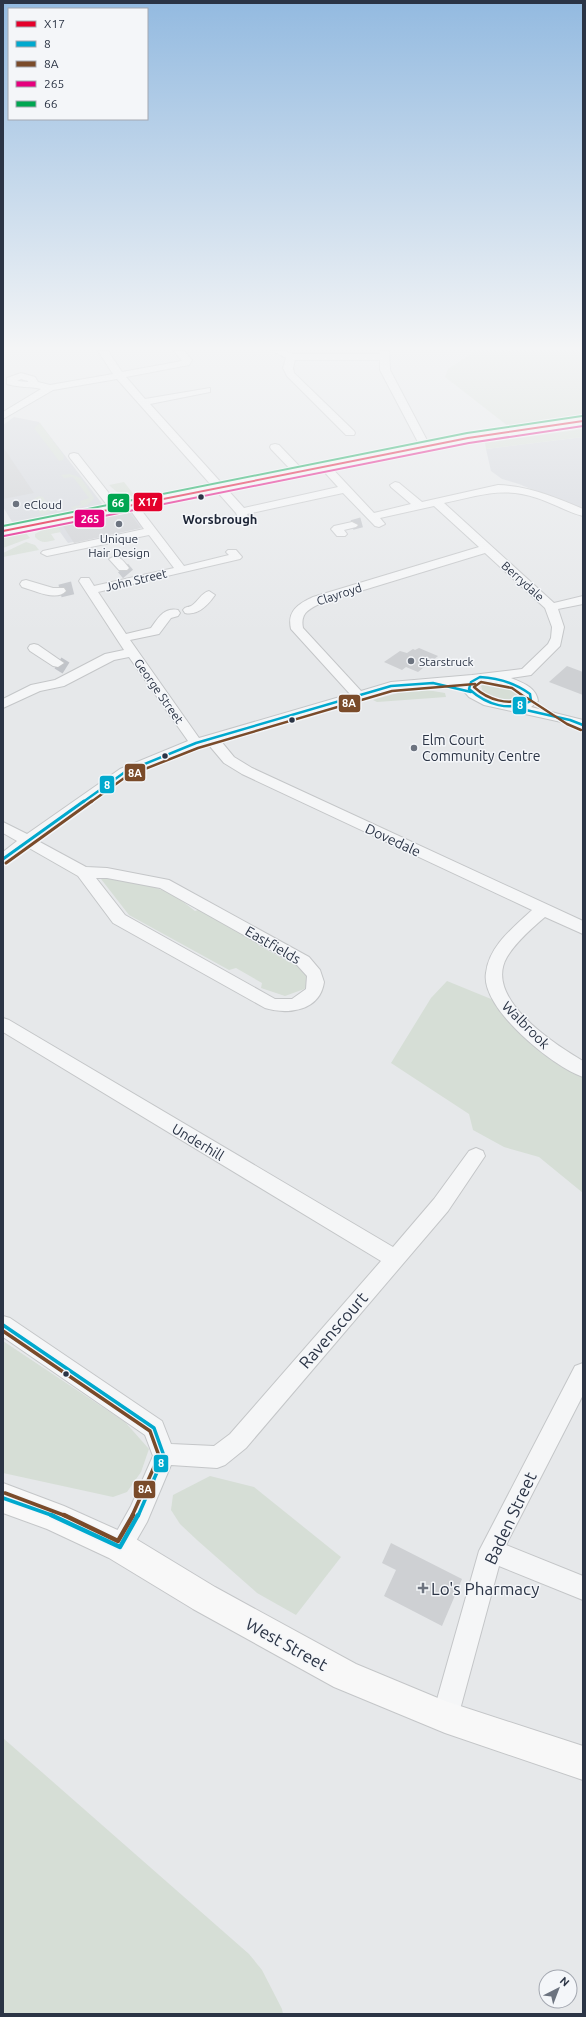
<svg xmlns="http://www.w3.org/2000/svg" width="586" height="2017" font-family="Ubuntu,sans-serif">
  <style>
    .built { fill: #d4d7dd }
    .green { fill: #d6ded6 }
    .building { fill: #ced0d3 }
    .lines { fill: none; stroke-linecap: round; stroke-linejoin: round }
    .street-tunnel-far1 { stroke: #c1c4c9; stroke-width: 10; stroke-dasharray: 10 5; stroke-linecap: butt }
    .street-tunnel { stroke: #c1c4c9; stroke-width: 13; stroke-dasharray: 13 6; stroke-linecap: butt }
    .street-casing { stroke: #c4c6c8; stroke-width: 2 }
    .secondary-casing { stroke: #c4c6c8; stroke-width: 2 }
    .highway-casing { stroke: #b8bbbf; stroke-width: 2 }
    .street { fill: #f5f6f7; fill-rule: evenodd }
    .secondary { fill: #f8f8f8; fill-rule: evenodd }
    .highway { fill: #f8f8f8; fill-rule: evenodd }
    .bus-1-casing { stroke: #f4f6f9; stroke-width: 4 }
    .bus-2-far3-casing { stroke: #f4f6f9; stroke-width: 5 }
    .bus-2-far2-casing { stroke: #f4f6f9; stroke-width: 6 }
    .bus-2-far1-casing { stroke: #f4f6f9; stroke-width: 6 }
    .bus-2-casing { stroke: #f4f6f9; stroke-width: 8 }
    .bus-3-far3-casing { stroke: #f4f6f9; stroke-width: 5 }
    .bus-3-far2-casing { stroke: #f4f6f9; stroke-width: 6 }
    .bus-3-far1-casing { stroke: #f4f6f9; stroke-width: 6 }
    .bus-3-casing { stroke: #f4f6f9; stroke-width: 8 }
    .bus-4-casing { stroke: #f4f6f9; stroke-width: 4 }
    .bus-5-casing { stroke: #f4f6f9; stroke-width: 4 }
    .bus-1 { stroke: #e4002b; stroke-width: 2 }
    .bus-2-far3 { stroke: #00a9ce; stroke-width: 2.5 }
    .bus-2-far2 { stroke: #00a9ce; stroke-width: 3 }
    .bus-2-far1 { stroke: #00a9ce; stroke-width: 3.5 }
    .bus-2 { stroke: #00a9ce; stroke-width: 4.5 }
    .bus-3-far3 { stroke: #7a4b2a; stroke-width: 2.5 }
    .bus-3-far2 { stroke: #7a4b2a; stroke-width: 3 }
    .bus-3-far1 { stroke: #7a4b2a; stroke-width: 3.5 }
    .bus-3 { stroke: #7a4b2a; stroke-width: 4.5 }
    .bus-4 { stroke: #e5007d; stroke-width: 2 }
    .bus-5 { stroke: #00a651; stroke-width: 2 }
    .bus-dot { fill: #2b3445; stroke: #f4f6f9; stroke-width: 1.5 }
    .poi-dot { fill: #6c737f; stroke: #f4f6f9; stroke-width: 1.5 }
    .labels { text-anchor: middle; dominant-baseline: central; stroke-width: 3; stroke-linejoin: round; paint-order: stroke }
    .far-poi-label { font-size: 12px; fill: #2b3445; stroke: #f4f6f9; text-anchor: start }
    .far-street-label { font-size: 12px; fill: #2b3445; stroke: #f4f6f9 }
    .far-quarter-label { font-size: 13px; font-weight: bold; fill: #1d2536; stroke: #f4f6f9 }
    .poi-label { font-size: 14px; fill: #2b3445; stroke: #f4f6f9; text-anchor: start }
    .street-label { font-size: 14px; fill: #2b3445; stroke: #f4f6f9 }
    .near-street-label { font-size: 17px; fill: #2b3445; stroke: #f4f6f9 }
    .near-poi-label { font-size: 17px; fill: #2b3445; stroke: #f4f6f9; text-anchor: start }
    .line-badge { stroke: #f4f6f9; stroke-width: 1.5 }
    .badge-label { font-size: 11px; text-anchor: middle; font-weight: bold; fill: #fff }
  </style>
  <rect width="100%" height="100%" fill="#e6e8ea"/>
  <g class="built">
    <polygon points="14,417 39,422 107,510 128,507 145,527 68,543 50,518 14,525 3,507 3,425"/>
    <polygon points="583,437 583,511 519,484 502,479 491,471 486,449"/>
  </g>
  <g class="green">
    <polygon points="475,351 583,351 583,417 508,426 445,377 448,369"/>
    <polygon points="40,423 64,456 63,460 59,461 34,428"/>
    <polygon points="583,429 583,437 486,449 485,443"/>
    <polygon points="70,474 81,478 94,498 88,505 73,509 71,507 81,505 80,501 89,498 73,477 64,478 61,475"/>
    <path d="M124 482 135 496C124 497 117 493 109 485Z"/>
    <polygon points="39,496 43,497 52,511 42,515 39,512 40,508 34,499"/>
    <path d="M58 527 61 532 51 534 55 540C47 542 41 544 35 537V534L42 530Z"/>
    <polygon points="26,533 30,538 3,548 3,538"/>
    <polygon points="26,542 35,545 39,550 3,557 3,553"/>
    <path d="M485 683C495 681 518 687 522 697L515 702 504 700 483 692 481 686Z"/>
    <polygon points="415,688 445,693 446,697 377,702 373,700"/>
    <polygon points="107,876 145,884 173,894 195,911 201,909 259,939 258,945 291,963 295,960 310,979 307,988 285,996 261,988 262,983 236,968 229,970 129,915 101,879"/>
    <polygon points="447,981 496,1001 550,1057 583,1077 583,1193 539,1157 504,1147 473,1130 469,1114 391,1063 431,998"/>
    <polygon points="3,1341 125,1422 149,1449 141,1472 127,1492 113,1497 3,1473"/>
    <polygon points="210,1476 254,1487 341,1557 296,1615 257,1593 197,1540 180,1524 171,1510 173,1495"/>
    <polygon points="3,1738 249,1954 262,1970 282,2009 283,2014 3,2014"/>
  </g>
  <g class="building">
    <polygon points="3,447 32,490 34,493 3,499"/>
    <polygon points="129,512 141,528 74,543 63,526"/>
    <polygon points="419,648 438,656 418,672 406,667 402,670 384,662 400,651 407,653 413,649 415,650"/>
    <polygon points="567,666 583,672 583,695 549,682"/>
    <polygon points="391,1543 462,1579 442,1626 384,1596 396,1570 382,1563"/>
  </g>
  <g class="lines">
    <polyline class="street-tunnel-far1" points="352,525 363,522"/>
    <g class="street-tunnel">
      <polyline points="123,568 128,574"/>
      <polyline points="60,591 76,587"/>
      <polyline points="58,663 66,668"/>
    </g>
    <g class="street-casing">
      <g id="street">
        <path d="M98 351H108L122 372 182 361 174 351H184L192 360 189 365 126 377 145 399 210 388V392L150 404 244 508 338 487 319 466 324 463 328 464 374 513 411 504 391 487 390 485 395 482 399 483 422 502 498 485C529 486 555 497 583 509V516C567 512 553 503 537 498 502 486 478 496 444 503L554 603 583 596V604L558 609 564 627 560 646 531 675 511 678C523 683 536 687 538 701L531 707 583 720V729L566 723 484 705 469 697 462 689 463 684 392 690 220 740 234 757 252 768 583 921V934L545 917C532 928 516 942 507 957 483 998 554 1044 583 1061V1077C553 1067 480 1008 486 973 489 946 513 928 532 910L242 774 224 763 208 744 166 759 130 775 38 841 86 867 107 868 169 880 309 957 320 970 324 982C320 1011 288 1015 265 1008L113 923 78 876 29 848 8 863 3 864V852L17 841 3 833V822L27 834 120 769 188 741 129 657 114 660 64 686 40 691 3 708V699L31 685 55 680 105 654 124 650 79 581 81 578H89L94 586 174 568 149 535 47 556 41 553 43 551 144 529 126 504 131 501 135 502 184 566 229 555 226 552 228 550H236L242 557 240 559 98 592 126 634 151 628C158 618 164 607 178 610L180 613 178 616 171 618 159 634 130 640 199 738 350 694 291 629C287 611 298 604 313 597L479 547 434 506 380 518 385 524 379 527 375 526 343 493 247 514 250 520 248 522H240L236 513 117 379 53 390 3 419V412L41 389C29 386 20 388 7 384V378L21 373 35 377 38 382 50 385 113 374ZM21 379 28 381V382L17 381ZM485 553 545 608 552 627 551 638 548 644 522 669 472 675 391 682 361 691 303 628C300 613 309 609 321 603ZM481 681C497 681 512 686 524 695V700C510 708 486 699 476 688V684ZM96 878H107L160 888 297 965 307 976 306 989 292 999H275L125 915Z"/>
        <polygon points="273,351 285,351 293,354 380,354 379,351 389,351 390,370 430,446 425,449 420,446 380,370 380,360 295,360 293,368 294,373 354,431 355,433 354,435 346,435 287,376 283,368 286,358"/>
        <polygon points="275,444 279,445 302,469 303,471 302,473 294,473 271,449 270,447 271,445"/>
        <polygon points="74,453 78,454 119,506 121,508 119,510 111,510 70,458 69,456 70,454"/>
        <polygon points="352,522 358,525 356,527 344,530 347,534 345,536 337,536 331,529 334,526"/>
        <path d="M115 556C121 557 125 563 129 568L127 570H119L109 559Z"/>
        <path d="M26 580 53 588H64L66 591C57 602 33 590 22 587L20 584 22 581Z"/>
        <path d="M209 591 215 595C208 605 198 616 185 613L183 610C186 606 187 608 191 606 198 602 201 593 209 591Z"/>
        <polygon points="34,644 38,645 64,663 58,667 53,666 30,651 28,648 30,645"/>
        <polygon points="3,1018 9,1020 393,1247 434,1199 469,1151 476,1148 483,1151 485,1156 448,1211 246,1448 225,1465 217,1468 171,1465 147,1522 128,1555 120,1559 112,1555 108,1547 131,1506 153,1456 145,1435 3,1337 3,1316 10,1318 162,1421 171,1444 214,1446 230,1434 381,1261 3,1032"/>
        <polygon points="583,1363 583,1395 506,1545 583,1576 583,1600 499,1566 458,1717 454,1726 445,1730 436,1726 432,1717 479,1551 575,1366"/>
      </g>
    </g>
    <g class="secondary-casing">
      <polygon id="secondary" points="3,1483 64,1506 131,1536 215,1587 356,1664 445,1701 583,1746 583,1780 445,1733 334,1687 193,1609 109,1558 47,1529 3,1513"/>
    </g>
    <g class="highway-casing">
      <polygon id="highway" points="583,417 583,425 468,442 3,535 3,527 468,434"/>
    </g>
    <use href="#street" class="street"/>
    <use href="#secondary" class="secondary"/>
    <use href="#highway" class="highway"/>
    <g class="bus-1-casing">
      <polyline id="bus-1" points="3,531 468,438 583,421"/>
    </g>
    <g class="bus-2-far3-casing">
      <g id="bus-2-far3">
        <path d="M480 677C499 678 515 683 530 694L531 701C509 712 487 705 469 689L471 682Z"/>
        <polyline points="517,708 570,720 583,725"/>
        <polyline points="83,802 125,772 196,743 391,686 433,683 471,692"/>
      </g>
    </g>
    <g class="bus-2-far2-casing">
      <polyline id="bus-2-far2" points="3,859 84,801"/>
    </g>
    <g class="bus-2-far1-casing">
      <g id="bus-2-far1">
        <polyline points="3,1325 154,1428 164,1456 138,1516"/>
        <polyline points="3,1498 54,1516"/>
      </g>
    </g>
    <g class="bus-2-casing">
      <polyline id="bus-2" points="51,1515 120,1547 138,1515"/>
    </g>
    <g class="bus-3-far3-casing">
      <g id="bus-3-far3">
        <path d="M481 682 512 688 526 698C508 706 488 700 474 687Z"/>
        <polyline points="527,698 567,724 581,730"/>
        <polyline points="91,802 127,776 198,748 392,691 475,684"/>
      </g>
    </g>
    <g class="bus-3-far2-casing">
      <polyline id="bus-3-far2" points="6,863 92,801"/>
    </g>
    <g class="bus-3-far1-casing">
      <g id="bus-3-far1">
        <polyline points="3,1331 150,1431 159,1456 132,1516"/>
        <polyline points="5,1493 66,1516"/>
      </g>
    </g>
    <g class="bus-3-casing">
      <polyline id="bus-3" points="64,1515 118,1541 133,1515"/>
    </g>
    <g class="bus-4-casing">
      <polyline id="bus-4" points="4,536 469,443 583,426"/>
    </g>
    <g class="bus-5-casing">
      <polyline id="bus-5" points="3,526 467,433 582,416"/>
    </g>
    <use href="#bus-1" class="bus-1"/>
    <use href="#bus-2-far3" class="bus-2-far3"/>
    <use href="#bus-2-far2" class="bus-2-far2"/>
    <use href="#bus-2-far1" class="bus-2-far1"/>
    <use href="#bus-2" class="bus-2"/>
    <use href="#bus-3-far3" class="bus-3-far3"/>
    <use href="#bus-3-far2" class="bus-3-far2"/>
    <use href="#bus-3-far1" class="bus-3-far1"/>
    <use href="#bus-3" class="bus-3"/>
    <use href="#bus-4" class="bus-4"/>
    <use href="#bus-5" class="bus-5"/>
  </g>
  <linearGradient id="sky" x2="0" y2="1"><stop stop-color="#93bae0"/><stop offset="0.55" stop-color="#f4f5f6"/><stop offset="1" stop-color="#f4f5f6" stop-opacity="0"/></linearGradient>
  <rect width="586" height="633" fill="url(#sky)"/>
  <g class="bus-dot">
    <circle cx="201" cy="497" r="3.5"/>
    <circle cx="292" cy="720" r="3.5"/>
    <circle cx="165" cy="756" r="3.5"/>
    <circle cx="66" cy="1374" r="3.5"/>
  </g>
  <g class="poi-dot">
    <circle cx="16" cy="504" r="4"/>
    <circle cx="119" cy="524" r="4"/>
    <circle cx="411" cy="661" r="4"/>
    <circle cx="414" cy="748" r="4"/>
    <path d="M421 1582h4v4h4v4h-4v4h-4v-4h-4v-4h4z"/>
  </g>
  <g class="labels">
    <g class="far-poi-label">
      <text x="24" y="504">eCloud</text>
      <text x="119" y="538" text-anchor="middle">Unique<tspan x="119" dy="14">Hair Design</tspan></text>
      <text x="419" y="661">Starstruck</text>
    </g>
    <g class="far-street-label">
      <text transform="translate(136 580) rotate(-13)">John Street</text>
      <text transform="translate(523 581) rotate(42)">Berrydale</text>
      <text transform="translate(339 594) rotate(-18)">Clayroyd</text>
      <text transform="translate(159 691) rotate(55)">George Street</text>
    </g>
    <g class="far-quarter-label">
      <text x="220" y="519">Worsbrough</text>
    </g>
    <g class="poi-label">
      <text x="422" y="740">Elm Court<tspan x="422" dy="16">Community Centre</tspan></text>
    </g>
    <g class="street-label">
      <text transform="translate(393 840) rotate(25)">Dovedale</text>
      <text transform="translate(273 945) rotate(30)">Eastfields</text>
      <text transform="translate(526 1025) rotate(45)">Walbrook</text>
      <text transform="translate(198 1142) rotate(31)">Underhill</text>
    </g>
    <g class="near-street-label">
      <text transform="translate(333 1330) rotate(-49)">Ravenscourt</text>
      <text transform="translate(510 1518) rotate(-65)">Baden Street</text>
      <text transform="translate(287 1644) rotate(29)">West Street</text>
    </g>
    <g class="near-poi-label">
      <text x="431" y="1588">Lo's Pharmacy</text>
    </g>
  </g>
  <g class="line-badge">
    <rect x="133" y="492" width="30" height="20" rx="4" fill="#e4002b"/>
    <rect x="107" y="493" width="23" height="20" rx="4" fill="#00a651"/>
    <rect x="74" y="509" width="31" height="19" rx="4" fill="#e5007d"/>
    <rect x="338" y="694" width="23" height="19" rx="4" fill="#7a4b2a"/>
    <rect x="512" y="696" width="15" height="19" rx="4" fill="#00a9ce"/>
    <rect x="124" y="763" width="22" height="19" rx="4" fill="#7a4b2a"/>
    <rect x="99" y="775" width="16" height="19" rx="4" fill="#00a9ce"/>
    <rect x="153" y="1454" width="16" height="19" rx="4" fill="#00a9ce"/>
    <rect x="133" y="1480" width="23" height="19" rx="4" fill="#7a4b2a"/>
  </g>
  <g class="badge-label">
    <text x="148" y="506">X17</text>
    <text x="118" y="507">66</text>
    <text x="90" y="523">265</text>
    <text x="349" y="707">8A</text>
    <text x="520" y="709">8</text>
    <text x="135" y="777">8A</text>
    <text x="107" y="789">8</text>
    <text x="161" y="1467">8</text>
    <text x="145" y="1493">8A</text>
  </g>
  <rect width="586" height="2017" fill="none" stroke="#2b3445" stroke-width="8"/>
  <rect x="8" y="8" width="140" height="112" fill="#f4f6f9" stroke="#a4a8b1"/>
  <rect x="16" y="21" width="20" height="6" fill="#e4002b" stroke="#a4a8b1"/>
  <text x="44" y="28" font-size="12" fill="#2b3445">X17</text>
  <rect x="16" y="41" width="20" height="6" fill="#00a9ce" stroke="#a4a8b1"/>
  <text x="44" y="48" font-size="12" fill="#2b3445">8</text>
  <rect x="16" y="61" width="20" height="6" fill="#7a4b2a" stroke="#a4a8b1"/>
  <text x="44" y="68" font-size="12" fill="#2b3445">8A</text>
  <rect x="16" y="81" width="20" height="6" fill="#e5007d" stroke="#a4a8b1"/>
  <text x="44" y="88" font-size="12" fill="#2b3445">265</text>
  <rect x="16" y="101" width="20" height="6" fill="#00a651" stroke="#a4a8b1"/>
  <text x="44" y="108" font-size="12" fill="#2b3445">66</text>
  <g transform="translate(558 1989) rotate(42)"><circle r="19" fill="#f4f6f9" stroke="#a4a8b1"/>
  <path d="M0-3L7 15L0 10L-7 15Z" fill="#6c737f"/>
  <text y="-6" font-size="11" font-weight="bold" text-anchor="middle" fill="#2b3445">N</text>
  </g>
</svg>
